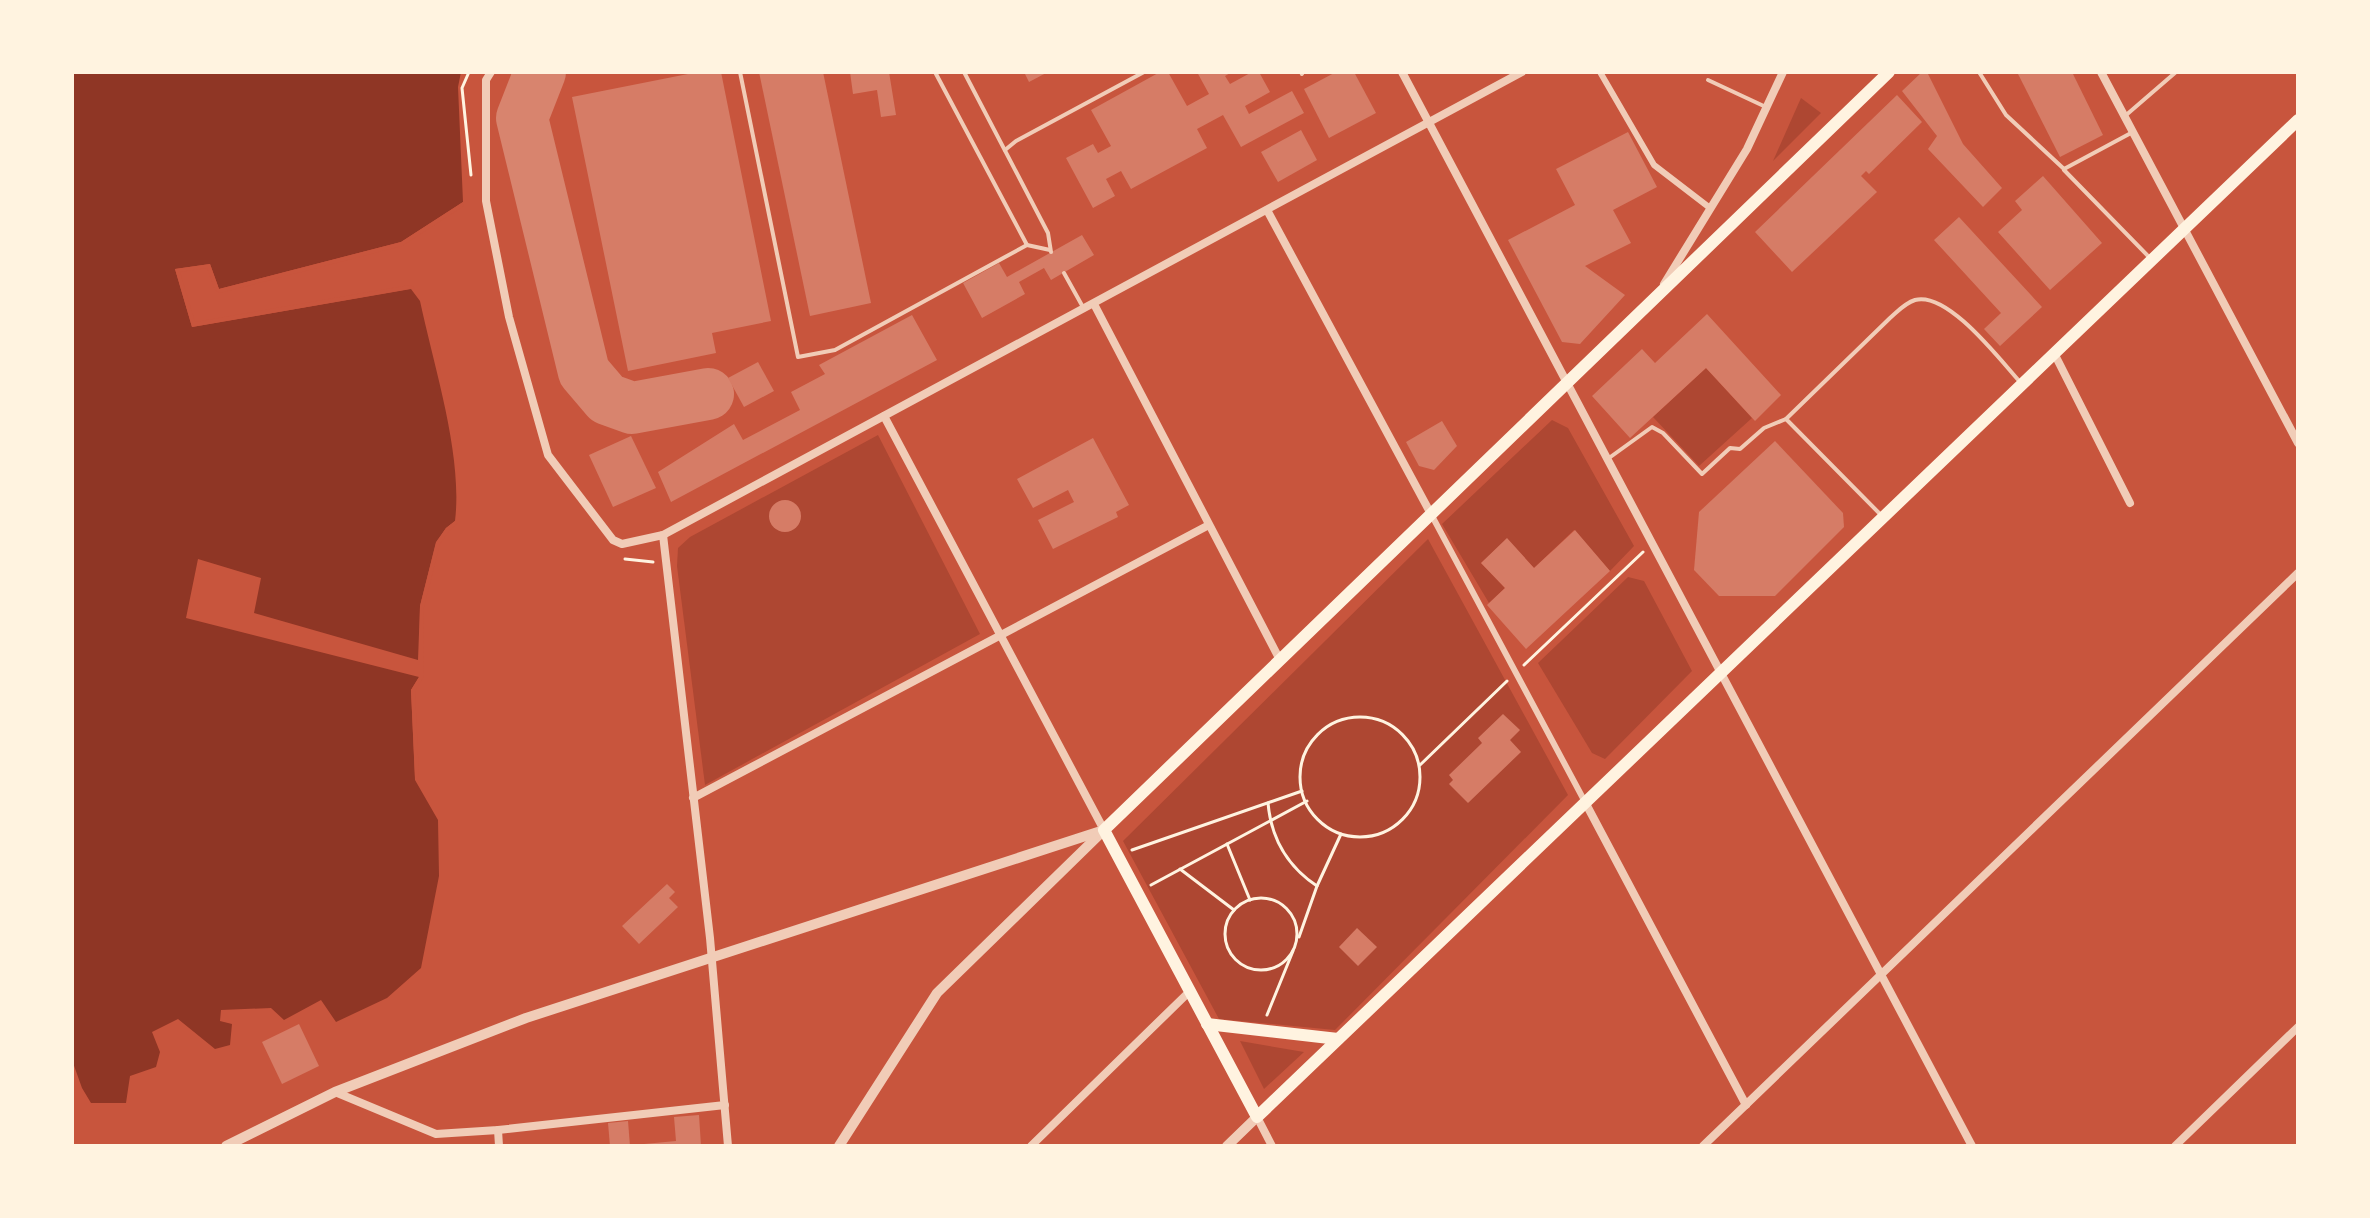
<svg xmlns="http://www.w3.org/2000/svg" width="2370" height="1218" font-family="Manrope,sans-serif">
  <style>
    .green { fill: #ae4732 }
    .water { fill: #8f3625 }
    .pier { fill: #c8553d }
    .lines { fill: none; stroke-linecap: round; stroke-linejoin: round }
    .taxiway { stroke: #d8846e; stroke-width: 52 }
    .building { fill: #d67c66 }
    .path { stroke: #fff3e0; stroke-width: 3 }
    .service { stroke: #f1ccb7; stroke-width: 4 }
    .pedestrian { stroke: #f1ccb7; stroke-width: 6 }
    .minor { stroke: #f1ccb7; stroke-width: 8 }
    .tertiary { stroke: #f1ccb7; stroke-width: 10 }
    .primary { stroke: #fff3e0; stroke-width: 12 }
  </style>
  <rect width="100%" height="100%" fill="#c8553d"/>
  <g class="green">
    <polygon points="1801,98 1821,113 1773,161"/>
    <polygon points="1706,368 1752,418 1699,466 1653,417"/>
    <polygon points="1552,420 1568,428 1634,546 1610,571 1574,530 1534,568 1507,539 1481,563 1505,588 1489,603 1442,524"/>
    <polygon points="878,435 980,634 705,785 677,566 678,548 690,537"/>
    <polygon points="1428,539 1568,795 1335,1030 1219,1019 1123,841"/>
    <polygon points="1628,577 1644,581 1692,671 1605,759 1592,753 1538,663"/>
    <polygon points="1240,1041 1304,1052 1264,1089"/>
  </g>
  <path class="water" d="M72 72H461L458 87 463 202 401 242 219 289 210 264 175 269 192 327 411 289 420 301C434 367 463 455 455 521L446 528 436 543 420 606 419 677 411 690 415 780 438 820 439 876 421 968 387 998 336 1022 321 1000 284 1020 271 1008 221 1010 220 1021 232 1024 230 1045 215 1049 178 1019 152 1032 160 1052 156 1067 130 1076 126 1103H91L82 1088 72 1060Z"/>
  <g class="pier">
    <polygon points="463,202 464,206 402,246 220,293 215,290 207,268 180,272 195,322 410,285 415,288 192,327 175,269 210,264 219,289 401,242"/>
    <polygon points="455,521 458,523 449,531 440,544 424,607 423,678 415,691 419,777 415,777 411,690 419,677 186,618 198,559 261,578 254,613 418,660 420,606 436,542 446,528"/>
  </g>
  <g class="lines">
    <polyline class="taxiway" points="540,72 522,118 584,372 607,399 632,408 708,394"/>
  </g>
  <g class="building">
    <polygon points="698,72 721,72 771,321 712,333 716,353 628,371 572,97"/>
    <polygon points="759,72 823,72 871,303 810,316"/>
    <polygon points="850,72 889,72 896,115 881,117 877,90 853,94"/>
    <polygon points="1024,72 1048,72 1029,82"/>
    <polygon points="1160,72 1168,72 1187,106 1209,94 1197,72 1232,72 1225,76 1230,84 1252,72 1259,72 1270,92 1245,106 1249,114 1292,91 1304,113 1241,147 1223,115 1197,129 1207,148 1131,189 1121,171 1106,179 1115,196 1093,208 1066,158 1093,144 1098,153 1111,146 1091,110"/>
    <polygon points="1336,72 1354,72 1376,113 1329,138 1304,89"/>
    <polygon points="1922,72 1927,72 1963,144 2002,188 1983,207 1928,149 1937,136 1902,91"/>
    <polygon points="2017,72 2072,72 2103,135 2060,157"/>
    <polygon points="1897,95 1922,122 1869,174 1866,171 1861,176 1877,192 1792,272 1755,232"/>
    <polygon points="1301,130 1317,160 1278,182 1261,152"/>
    <polygon points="1628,132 1657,187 1613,210 1631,243 1585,266 1625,295 1580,344 1562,342 1508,240 1575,205 1556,169"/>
    <polygon points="2043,176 2102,243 2050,290 1998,232 2022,210 2015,201"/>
    <polygon points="1959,217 2042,307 2000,346 1984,329 2001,313 1934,240"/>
    <polygon points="1082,235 1094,255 1051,280 1044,268 1019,282 1025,294 982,318 963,283 999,263 1007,277"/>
    <polygon points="1707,314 1781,395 1755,421 1706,368 1630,438 1592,396 1642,349 1655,363"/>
    <polygon points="912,315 937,360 671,502 658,472 734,424 743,440 800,410 791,392 825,374 819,365"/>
    <polygon points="758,362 774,391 744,407 728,378"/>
    <polygon points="1442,421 1457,446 1434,470 1419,466 1406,442"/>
    <polygon points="631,436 656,488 613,507 589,455"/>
    <polygon points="1093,438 1129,505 1116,512 1118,517 1053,549 1038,520 1074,502 1068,490 1033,508 1017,479"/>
    <polygon points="1775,441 1843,513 1844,527 1775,596 1719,596 1694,570 1699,512"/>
    <circle cx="785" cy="516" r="16"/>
    <polygon points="1575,530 1610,571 1526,649 1487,605 1505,588 1481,563 1507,538 1534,568"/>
    <polygon points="1503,714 1520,730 1510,740 1521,752 1468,803 1449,784 1453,780 1449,775 1482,743 1478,738"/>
    <polygon points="667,884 675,892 669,898 678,907 639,944 622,926"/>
    <polygon points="1357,928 1377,947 1358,966 1339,947"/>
    <polygon points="299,1024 319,1066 282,1084 262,1042"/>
    <polygon points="699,1115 701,1146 644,1146 644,1144 676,1141 674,1117"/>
    <polygon points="628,1121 630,1146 610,1146 608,1123"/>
  </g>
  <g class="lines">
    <g class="path">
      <polyline points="469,72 462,88 471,175"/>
      <polyline points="625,559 653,562"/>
      <polyline points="1524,665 1643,552"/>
      <circle cx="1360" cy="777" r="60"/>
      <polyline points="1420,765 1507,681"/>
      <path d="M1268 803C1271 837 1287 866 1317 886"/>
      <polyline points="1227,844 1250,900"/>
      <polyline points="1132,850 1302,791"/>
      <polyline points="1180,869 1234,910"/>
      <polyline points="1151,885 1307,801"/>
      <circle cx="1261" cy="934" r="36"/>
      <polyline points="1299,937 1317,886 1341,834"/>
      <polyline points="1267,1015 1293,951"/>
    </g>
    <g class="service">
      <polyline points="740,72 798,357 835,350 1027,245"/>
      <polyline points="935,72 1027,245 1050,250"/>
      <polyline points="964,72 1048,233 1051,252"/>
      <polyline points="1301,72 1302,74"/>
      <polyline points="1979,72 2006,115 2064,169 2131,133"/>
      <polyline points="1708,80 1768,108"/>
      <polyline points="2125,116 2176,72"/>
      <polyline points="1005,150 1016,141 1144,72"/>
      <polyline points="2064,170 2150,258"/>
      <polyline points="1064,273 1084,309"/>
      <polyline points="1609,458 1652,427 1663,433 1702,474 1730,448 1740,449 1764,428 1786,419"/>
      <path d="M1881 515 1786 419 1890 318C1898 311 1905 303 1915 300 1948 291 2000 360 2021 383"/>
    </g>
    <g class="pedestrian">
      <polyline points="1600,72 1654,165 1710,208"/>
      <polyline points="1431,514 1585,802"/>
    </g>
    <g class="minor">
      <polyline points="491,72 486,80 486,201 509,317 548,455 613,540 622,544 663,535 1522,72"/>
      <polyline points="1402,72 1972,1146"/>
      <polyline points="2101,72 2298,443"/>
      <polyline points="1267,210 1431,514"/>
      <polyline points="1664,284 1747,149 1783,72"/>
      <polyline points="1094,304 1280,660"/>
      <polyline points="2054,353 2130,503"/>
      <polyline points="884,416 1104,830"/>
      <polyline points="663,535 710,938 728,1146"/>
      <polyline points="693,798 1207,526"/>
      <polyline points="1585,802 1746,1105"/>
      <polyline points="335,1092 436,1134 498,1130 725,1105"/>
      <polyline points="1257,1117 1272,1146"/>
      <polyline points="498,1130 499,1146"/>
      <polyline points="1031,1146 1190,991"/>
      <polyline points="1703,1146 2298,573"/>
      <polyline points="2175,1146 2298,1027"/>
    </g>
    <g class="tertiary">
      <polyline points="226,1146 335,1092 526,1018 1104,830"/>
      <polyline points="839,1146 937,993 1100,834"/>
      <polyline points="1227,1146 1257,1117"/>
    </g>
    <g class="primary">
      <polyline points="1889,72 1104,830 1257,1117 2298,120"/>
      <polyline points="1207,1024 1338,1039"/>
    </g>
  </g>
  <rect width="2370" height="1218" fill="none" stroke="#fff3e0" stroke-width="148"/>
</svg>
